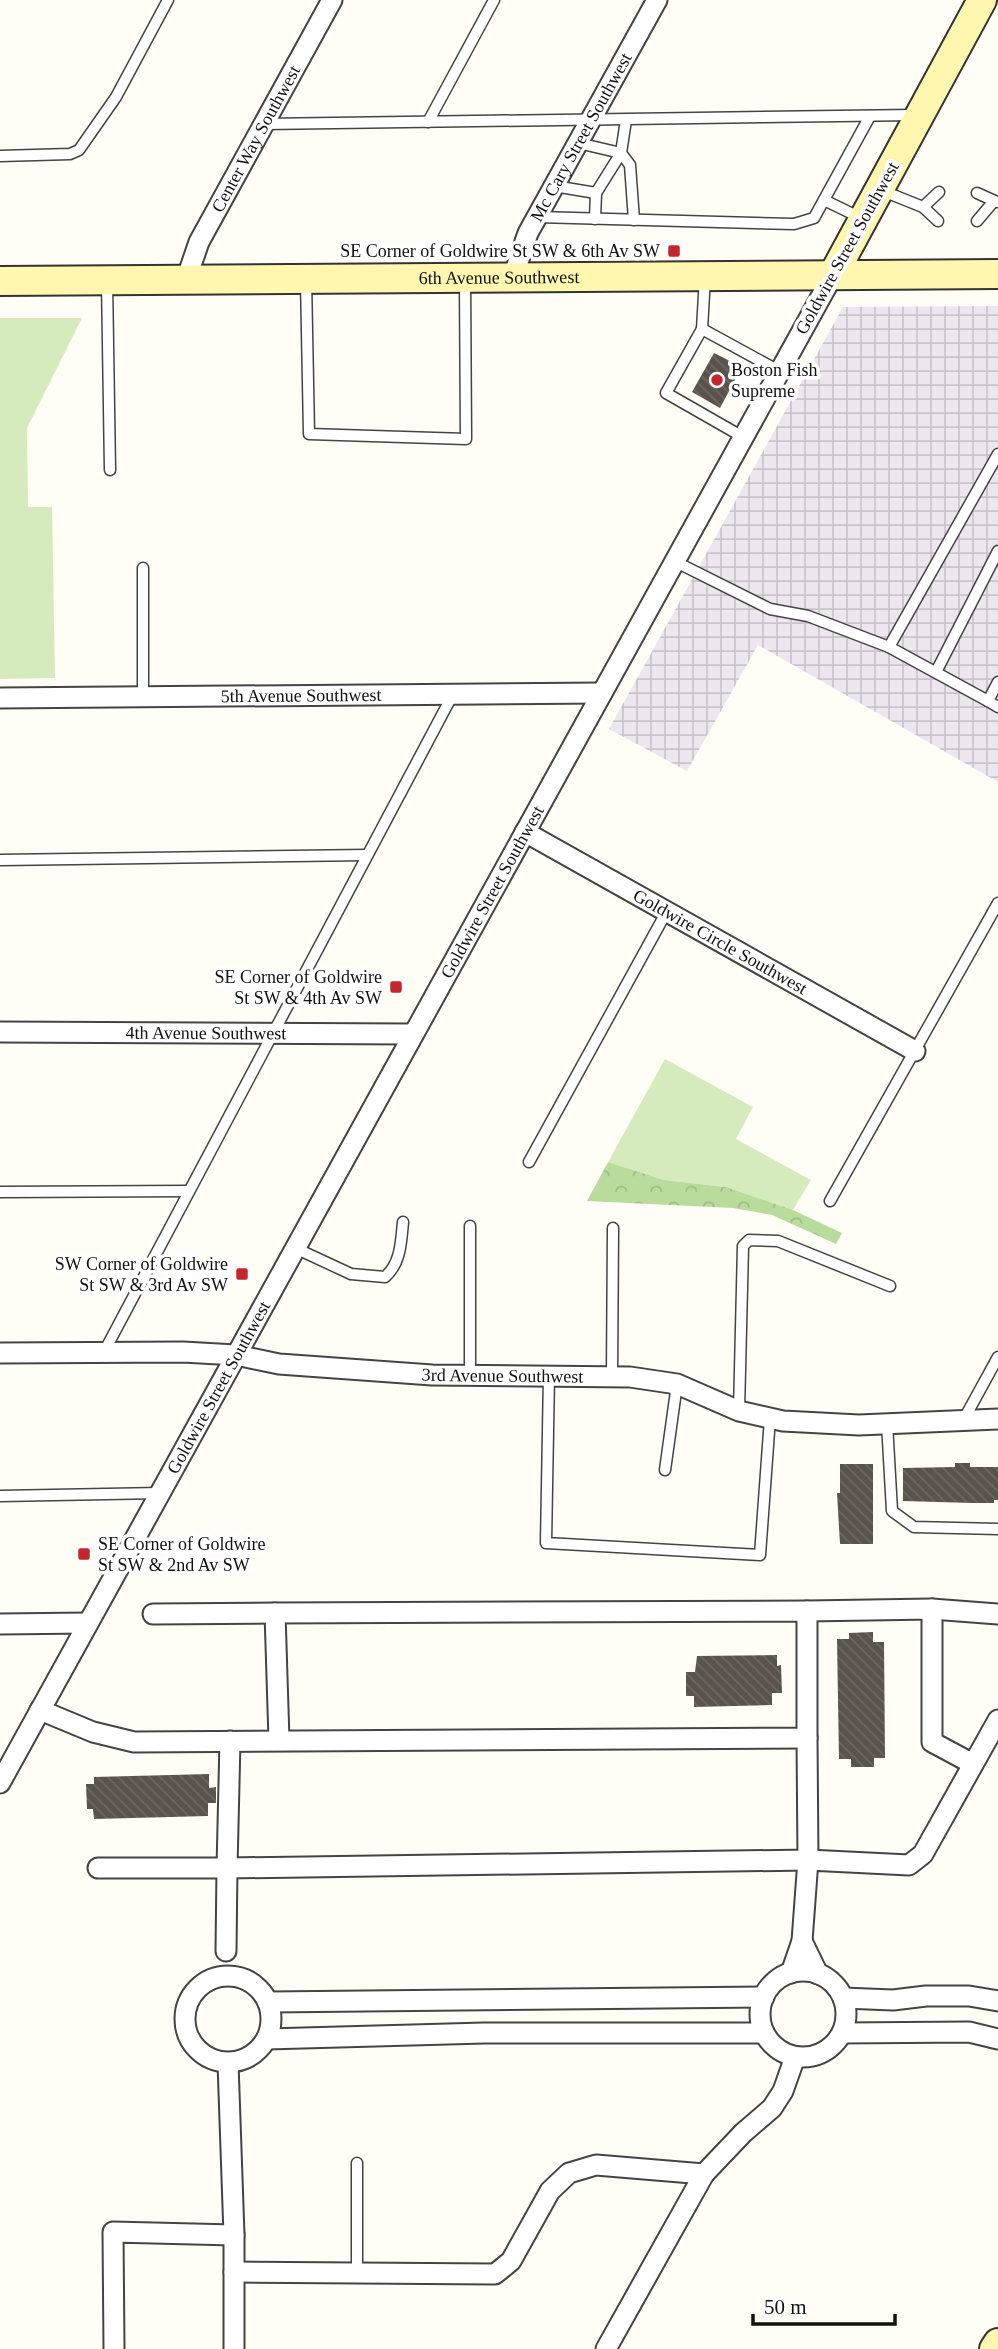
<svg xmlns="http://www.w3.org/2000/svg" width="998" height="2349" font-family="'Times New Roman',serif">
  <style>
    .industrial { fill: url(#industrial-grid) }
    .grass { fill: #d5ebbd }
    .forest { fill: url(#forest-crowns) }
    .building { fill: url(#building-back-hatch) }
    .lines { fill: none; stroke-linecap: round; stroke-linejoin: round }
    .lane-casing { stroke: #444; stroke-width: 13 }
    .street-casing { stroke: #444; stroke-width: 23 }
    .secondary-casing { stroke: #333; stroke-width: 32 }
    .lane { stroke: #fff; stroke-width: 10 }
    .street { stroke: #fff; stroke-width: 19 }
    .secondary { stroke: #fff6b0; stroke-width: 28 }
    .poi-dot { fill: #c4262e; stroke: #fff; stroke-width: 2.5 }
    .labels { text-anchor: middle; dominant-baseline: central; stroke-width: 7; stroke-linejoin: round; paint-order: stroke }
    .street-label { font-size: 18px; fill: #111; stroke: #fff }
    .poi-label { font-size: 18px; fill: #111; stroke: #fff; text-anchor: end }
  </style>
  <defs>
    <pattern id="industrial-grid" width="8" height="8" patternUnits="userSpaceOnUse" patternTransform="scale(1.75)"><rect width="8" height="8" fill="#eee6ef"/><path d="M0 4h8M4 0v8" fill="none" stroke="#cbc4cc"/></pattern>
    <pattern id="forest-crowns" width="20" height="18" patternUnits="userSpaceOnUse" patternTransform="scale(1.75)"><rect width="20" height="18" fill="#b9dc9c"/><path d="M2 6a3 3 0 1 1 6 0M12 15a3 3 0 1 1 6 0" fill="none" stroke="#9ebc85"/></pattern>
    <pattern id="building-back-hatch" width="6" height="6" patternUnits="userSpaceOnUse" patternTransform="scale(1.75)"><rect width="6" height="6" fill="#5a524d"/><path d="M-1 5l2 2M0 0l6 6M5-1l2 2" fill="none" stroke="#6d6662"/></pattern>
  </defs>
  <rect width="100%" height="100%" fill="#fffdf5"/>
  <polygon class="industrial" points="998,306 998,782 758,645 687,771 609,729 843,307"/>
  <g class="grass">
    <polygon points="0,318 82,318 27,428 28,507 52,507 55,678 0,679"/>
    <polygon points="665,1059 753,1107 736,1139 811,1180 793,1210 726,1187 664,1180 608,1162"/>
  </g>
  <polygon class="forest" points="608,1162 664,1180 726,1187 793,1210 842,1233 836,1244 772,1215 733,1208 587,1201"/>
  <g class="building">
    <polygon points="714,353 742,367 720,408 692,392"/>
    <polygon points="955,1463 970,1463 970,1467 998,1467 998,1500 994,1500 994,1503 972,1503 903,1501 903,1468 955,1467"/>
    <polygon points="840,1464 873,1464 873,1544 840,1544 837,1493 840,1493"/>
    <polygon points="873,1632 873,1642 884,1642 885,1758 874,1758 874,1767 851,1767 851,1759 839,1759 837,1639 849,1639 849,1633"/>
    <polygon points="777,1655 777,1666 781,1665 782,1693 772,1693 772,1705 694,1707 694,1696 686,1696 686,1672 695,1672 697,1656"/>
    <polygon points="209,1774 209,1788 216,1787 216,1803 208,1803 208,1816 94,1819 93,1809 87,1809 86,1784 94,1784 94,1777"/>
  </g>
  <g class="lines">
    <g class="lane-casing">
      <g id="lane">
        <polyline points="428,122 494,0"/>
        <polyline points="264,124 915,115"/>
        <polyline points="578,143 621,153 630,165 634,220"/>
        <polyline points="0,156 70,154 79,150 116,97 168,0"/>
        <polyline points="554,186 596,193 621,153 626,120"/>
        <polyline points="883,191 923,207 938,221"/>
        <polyline points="977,193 997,202"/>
        <polyline points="824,200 861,218"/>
        <polyline points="923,207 939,192"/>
        <polyline points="537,217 794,224 814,218 870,116"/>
        <polyline points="595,219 596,193"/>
        <polyline points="977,221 994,201"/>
        <polyline points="306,280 309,434 466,439 465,281"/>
        <polyline points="107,281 110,470"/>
        <polyline points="702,329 705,277"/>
        <polyline points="743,437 666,393 702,329 779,371"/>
        <polyline points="674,561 770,609 808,616 889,647 998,454"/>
        <polyline points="143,568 143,698"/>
        <polyline points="889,647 988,701 998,682"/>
        <polyline points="936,672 998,551"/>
        <polyline points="988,701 998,707"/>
        <polyline points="0,860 367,855"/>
        <polyline points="529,1162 667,911"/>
        <polyline points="0,1192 189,1191"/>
        <polyline points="830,1201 998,903"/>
        <polyline points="470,1226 470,1376"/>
        <path d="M295 1248 351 1274 385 1277C401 1263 401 1242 403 1222"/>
        <polyline points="104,1352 452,696"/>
        <polyline points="549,1375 546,1543 760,1555 770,1418"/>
        <polyline points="612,1376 613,1228"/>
        <polyline points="739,1411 743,1246 749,1240 778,1241 890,1286"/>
        <polyline points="964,1419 998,1357"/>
        <polyline points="887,1423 892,1511 914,1527 998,1529"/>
        <polyline points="665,1470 677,1384"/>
        <polyline points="0,1496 160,1493"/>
        <polyline points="357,2273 357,2163"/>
      </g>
    </g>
    <g class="street-casing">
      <g id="street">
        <path id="s1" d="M513 277 528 233 657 0"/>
        <path id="s2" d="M186 280 199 242 332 0"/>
        <path id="s3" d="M0 698 602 693"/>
        <path id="s4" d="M525 832 915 1051"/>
        <path id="s5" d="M0 1032 413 1034"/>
        <path id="s6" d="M0 1353 183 1352 236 1355 279 1364 432 1375 630 1377 677 1384 739 1411 783 1421 859 1425 998 1419"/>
        <polyline points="932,1609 998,1614"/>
        <polyline points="807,1611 932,1609 932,1742 973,1764"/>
        <polyline points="153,1614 275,1613"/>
        <polyline points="0,1624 88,1623"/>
        <polyline points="40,1710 93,1732 134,1742 807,1738 807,1611 275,1613 279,1740"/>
        <polyline points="230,1741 227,1868 808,1860 807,1738"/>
        <path id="s7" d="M0 1783 833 275"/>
        <polyline points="98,1868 227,1868 226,1951"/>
        <polyline points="802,1941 808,1860 909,1865 923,1854 998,1720"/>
        <circle cx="803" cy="2014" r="43"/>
        <polyline points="791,1973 802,1941 818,1974"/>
        <circle cx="228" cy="2019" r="43"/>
        <polyline points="843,1998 893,2000 926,1996 969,1996 998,2001"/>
        <polyline points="269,2002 764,1997"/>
        <polyline points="842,2033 969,2032 998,2039"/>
        <polyline points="267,2039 484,2033 764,2033"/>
        <polyline points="234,2235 234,2349"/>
        <polyline points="234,2272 495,2274 511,2261 550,2191 569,2173 596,2165 704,2174"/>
        <polyline points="114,2349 113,2232 234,2235 228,2063"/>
        <polyline points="606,2349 704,2174 743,2133 772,2108 783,2091 795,2057"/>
      </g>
    </g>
    <g class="secondary-casing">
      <g id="secondary">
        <polyline points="833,275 982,0"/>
        <path id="s8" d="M0 281 998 274"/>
        <polyline points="994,2349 998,2343"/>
      </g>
    </g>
    <use href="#lane" class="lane"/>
    <use href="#street" class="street"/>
    <use href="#secondary" class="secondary"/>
  </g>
  <g class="poi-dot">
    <rect x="667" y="244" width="14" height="14" rx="3.5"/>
    <circle cx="717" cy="380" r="7"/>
    <rect x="389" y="980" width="14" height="14" rx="3.5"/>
    <rect x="235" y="1267" width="14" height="14" rx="3.5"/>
    <rect x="77" y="1547" width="14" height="14" rx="3.5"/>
  </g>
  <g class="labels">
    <g class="street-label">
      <text stroke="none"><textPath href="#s1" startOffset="156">Mc Cary Street Southwest</textPath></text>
      <text stroke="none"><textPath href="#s2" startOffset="158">Center Way Southwest</textPath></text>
      <text transform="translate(847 248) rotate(-61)">Goldwire Street Southwest</text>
      <text stroke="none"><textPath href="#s8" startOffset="499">6th Avenue Southwest</textPath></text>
      <text stroke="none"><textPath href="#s3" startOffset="301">5th Avenue Southwest</textPath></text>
      <text stroke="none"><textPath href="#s7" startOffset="1018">Goldwire Street Southwest</textPath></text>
      <text stroke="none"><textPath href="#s4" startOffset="224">Goldwire Circle Southwest</textPath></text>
      <text stroke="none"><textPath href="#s5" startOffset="206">4th Avenue Southwest</textPath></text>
      <text stroke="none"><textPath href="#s6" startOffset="504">3rd Avenue Southwest</textPath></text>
      <text stroke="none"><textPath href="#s7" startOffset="452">Goldwire Street Southwest</textPath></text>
    </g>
    <g class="poi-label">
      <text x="660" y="251">SE Corner of Goldwire St SW &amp; 6th Av SW</text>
      <text x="731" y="370" text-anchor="start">Boston Fish<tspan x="731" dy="21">Supreme</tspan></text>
      <text x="382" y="977">SE Corner of Goldwire<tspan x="382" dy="21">St SW &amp; 4th Av SW</tspan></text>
      <text x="228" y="1264">SW Corner of Goldwire<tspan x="228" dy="21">St SW &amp; 3rd Av SW</tspan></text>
      <text x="98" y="1544" text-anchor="start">SE Corner of Goldwire<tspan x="98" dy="21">St SW &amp; 2nd Av SW</tspan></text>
    </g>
  </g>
  <path d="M753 2314v10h142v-10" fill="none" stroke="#111111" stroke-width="3.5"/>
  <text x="764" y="2314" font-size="21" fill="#111111" stroke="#ffffff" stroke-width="5" paint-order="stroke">50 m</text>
</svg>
